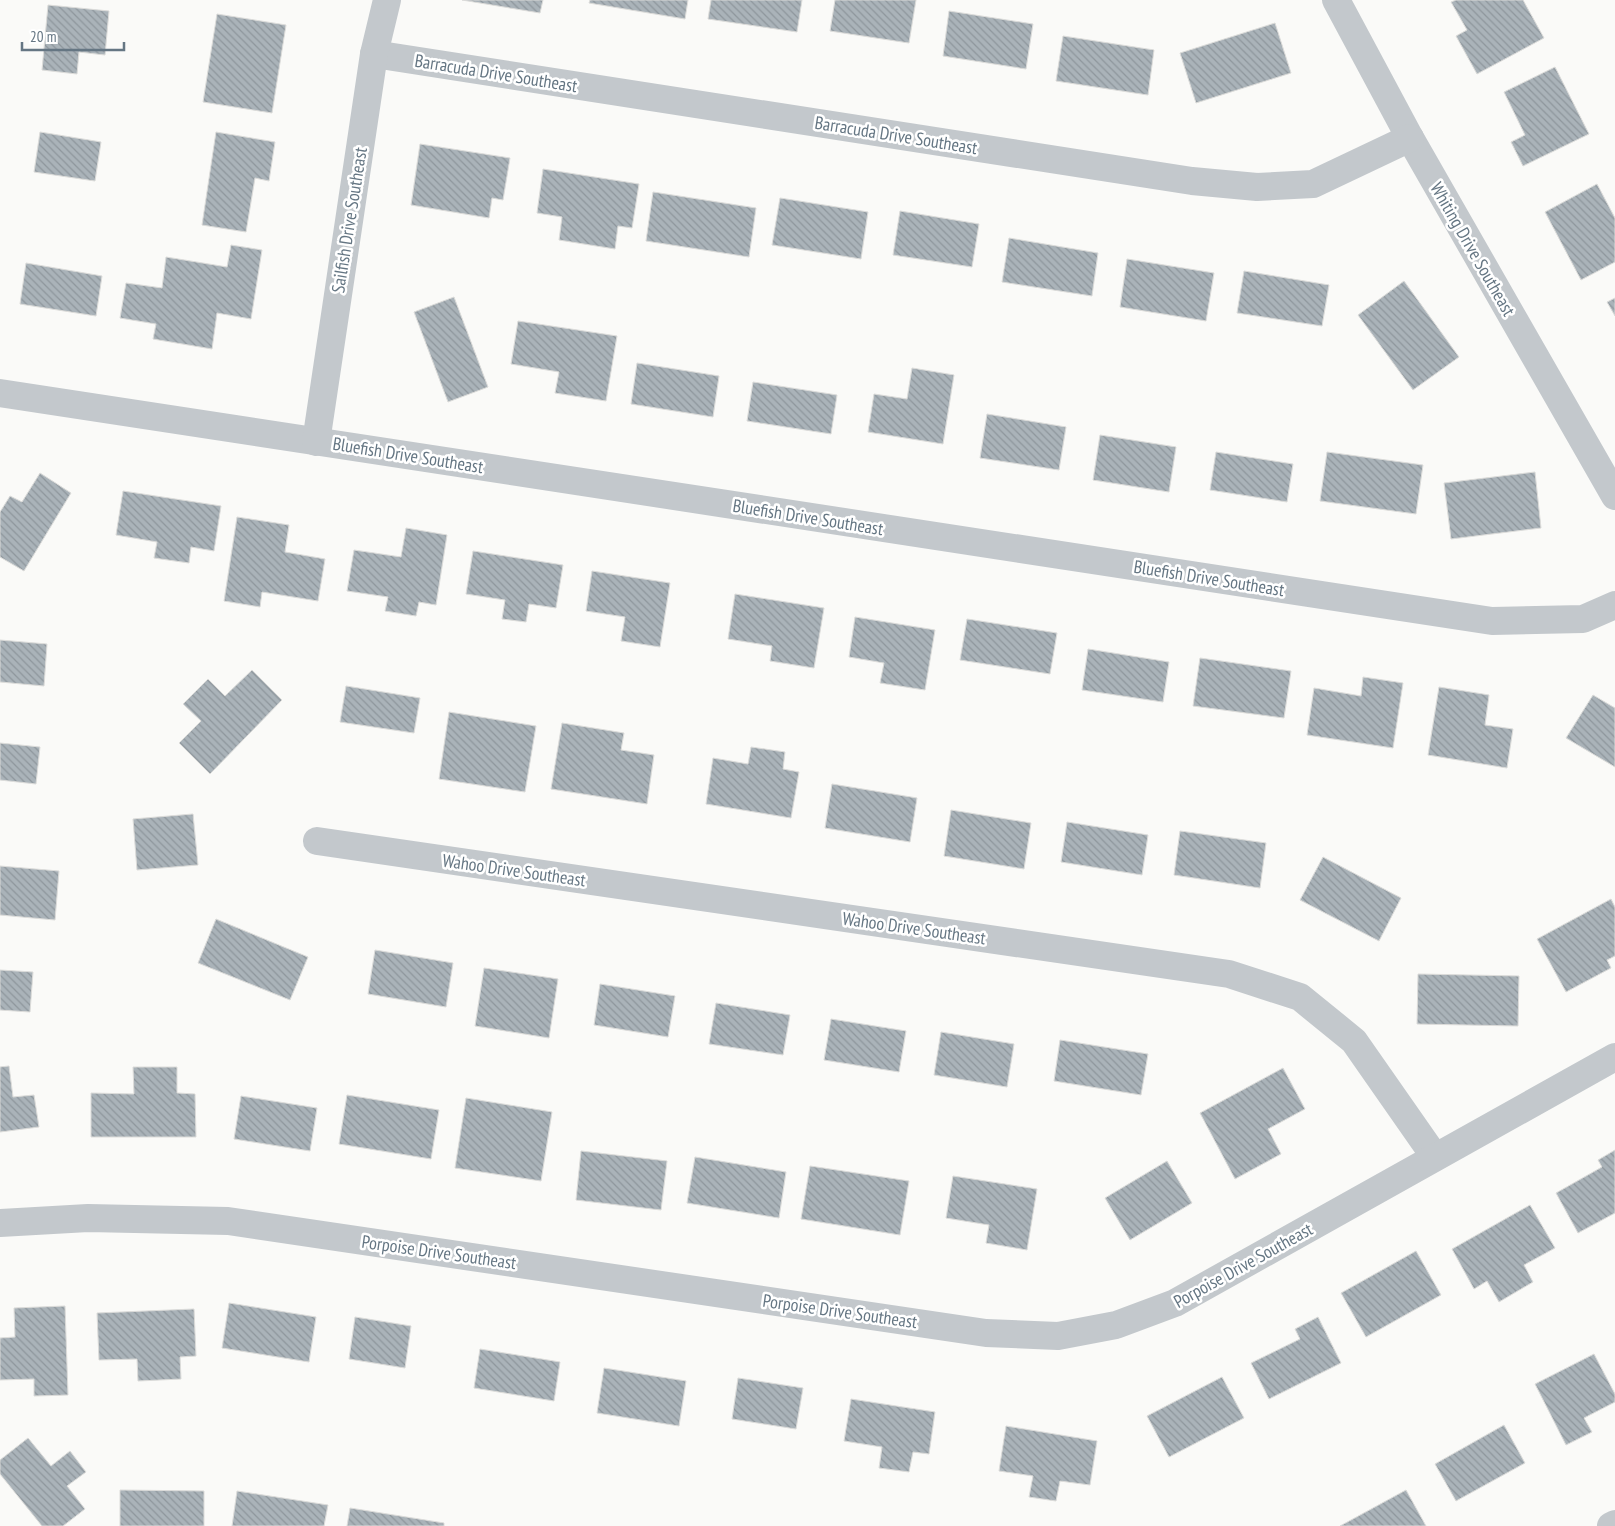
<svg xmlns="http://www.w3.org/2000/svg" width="1615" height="1526" font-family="'PT Sans Narrow',sans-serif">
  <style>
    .building { fill: url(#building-back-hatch); stroke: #dcdcda }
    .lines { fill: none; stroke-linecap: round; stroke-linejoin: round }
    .street { stroke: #c3c8cc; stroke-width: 28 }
    .labels { text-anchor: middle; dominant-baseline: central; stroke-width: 5; stroke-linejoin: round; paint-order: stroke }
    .street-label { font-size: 18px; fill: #657683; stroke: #fff }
  </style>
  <defs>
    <pattern id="building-back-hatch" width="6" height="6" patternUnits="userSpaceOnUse" patternTransform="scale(1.25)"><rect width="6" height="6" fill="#aab3b9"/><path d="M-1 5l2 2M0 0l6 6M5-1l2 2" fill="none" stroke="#8e969c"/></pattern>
  </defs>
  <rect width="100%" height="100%" fill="#fafaf8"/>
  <g class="building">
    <polygon points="462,0 543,0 540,13"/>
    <polygon points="590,0 688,0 685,19 589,3"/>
    <polygon points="711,0 802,0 797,32 708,19"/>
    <polygon points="835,0 916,0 909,43 830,31"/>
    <polygon points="1456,0 1523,0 1544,38 1477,74 1456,36 1467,30 1451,2"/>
    <polygon points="48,5 109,11 105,55 79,52 77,74 42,70"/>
    <polygon points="949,11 1033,24 1026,69 943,56"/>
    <polygon points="217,14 286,25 272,113 203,102"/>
    <polygon points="1275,23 1291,73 1196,103 1180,53"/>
    <polygon points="1063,36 1154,50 1148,95 1056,81"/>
    <polygon points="1555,67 1589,134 1523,166 1511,142 1525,135 1504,92"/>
    <polygon points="40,132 101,142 95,181 34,172"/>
    <polygon points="216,132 275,142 269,181 255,178 246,232 202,225"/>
    <polygon points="420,144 510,158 503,200 492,198 489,218 411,205"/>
    <polygon points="543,169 639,184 632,228 618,226 615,249 559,240 562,217 537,213"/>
    <polygon points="1597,184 1615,218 1615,262 1581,280 1545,212"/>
    <polygon points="653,192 756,208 749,257 646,241"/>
    <polygon points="780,198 868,212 861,259 772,245"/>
    <polygon points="900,211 979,224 972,267 893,255"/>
    <polygon points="1009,238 1098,253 1092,296 1002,282"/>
    <polygon points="231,245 262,250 251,319 217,313 212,349 153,339 156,324 120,318 126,283 162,288 166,257 227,267"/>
    <polygon points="1127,259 1214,273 1206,321 1120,307"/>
    <polygon points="26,263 102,276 96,316 20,304"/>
    <polygon points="1244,271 1329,285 1322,326 1237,313"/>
    <polygon points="1404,281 1459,357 1413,390 1358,315"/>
    <polygon points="454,297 488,387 448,402 414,312"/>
    <polygon points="1615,298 1615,316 1607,302"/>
    <polygon points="518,321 617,336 606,401 555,393 559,372 511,364"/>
    <polygon points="637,363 719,376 713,417 631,404"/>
    <polygon points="912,368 954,375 943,444 868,432 874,394 907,399"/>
    <polygon points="753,382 837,395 831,434 747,421"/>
    <polygon points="987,414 1066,427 1059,470 980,458"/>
    <polygon points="1100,435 1176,447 1169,492 1093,480"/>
    <polygon points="1216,452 1293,464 1287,502 1210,490"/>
    <polygon points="1327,452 1423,465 1416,514 1320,501"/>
    <polygon points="1535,472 1541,528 1451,539 1444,483"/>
    <polygon points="40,473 71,493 24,571 0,557 0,512 10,496 22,502"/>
    <polygon points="123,491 221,506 214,551 191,547 189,563 154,558 157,542 116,535"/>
    <polygon points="237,517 289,525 285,552 325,559 318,601 262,592 260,607 224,601"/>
    <polygon points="406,528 447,535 436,605 419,602 416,616 385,611 388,597 347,591 354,550 401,557"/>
    <polygon points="473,551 563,565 556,608 529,604 526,622 502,619 505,600 466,594"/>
    <polygon points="592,571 670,583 660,647 621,641 625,617 586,611"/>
    <polygon points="735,594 824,608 814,668 770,661 772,646 728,639"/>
    <polygon points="855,617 935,630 925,690 880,683 884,663 849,657"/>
    <polygon points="967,619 1057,633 1050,674 960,660"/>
    <polygon points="0,640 47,644 44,686 0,682"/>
    <polygon points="1088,649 1169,662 1163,702 1082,690"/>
    <polygon points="1200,658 1291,671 1284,718 1193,706"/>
    <polygon points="252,670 282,700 210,774 179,743 201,721 183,704 208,679 225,696"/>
    <polygon points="1363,677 1403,683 1393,748 1307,735 1314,688 1361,696"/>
    <polygon points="346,686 420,698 414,733 340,722"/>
    <polygon points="1439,687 1489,695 1485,725 1513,729 1507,768 1428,755"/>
    <polygon points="1593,695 1615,708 1615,767 1566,738"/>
    <polygon points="449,712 536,726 525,792 439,779"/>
    <polygon points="562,723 624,733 621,750 654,755 647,804 551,789"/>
    <polygon points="0,743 40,747 36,784 0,780"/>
    <polygon points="751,747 785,752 783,769 799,772 791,818 706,804 713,758 748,764"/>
    <polygon points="832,784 917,798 910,842 825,828"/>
    <polygon points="951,810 1031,823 1024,869 944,856"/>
    <polygon points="193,814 198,865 137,870 133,819"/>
    <polygon points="1067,822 1148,835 1142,875 1061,862"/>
    <polygon points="1180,831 1266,843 1260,888 1174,875"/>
    <polygon points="1323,857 1401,898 1379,941 1300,900"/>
    <polygon points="0,866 59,871 55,920 0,915"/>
    <polygon points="1611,899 1615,907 1615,956 1607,960 1611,968 1566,992 1537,939"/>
    <polygon points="216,919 308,957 290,1000 198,963"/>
    <polygon points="375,950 453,963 446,1007 368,994"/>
    <polygon points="484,968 558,979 549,1038 475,1026"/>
    <polygon points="0,970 33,972 30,1012 0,1010"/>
    <polygon points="1418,974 1519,976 1518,1026 1417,1024"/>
    <polygon points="600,984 675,996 668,1037 594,1025"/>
    <polygon points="716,1003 790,1015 783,1055 709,1044"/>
    <polygon points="831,1019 906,1031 899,1072 824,1060"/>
    <polygon points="941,1032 1014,1044 1007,1087 934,1075"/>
    <polygon points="1060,1040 1148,1054 1141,1095 1054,1081"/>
    <polygon points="9,1066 13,1097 34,1095 39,1127 0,1132 0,1067"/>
    <polygon points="133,1067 177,1067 177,1093 195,1094 196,1137 91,1137 91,1093 134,1094"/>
    <polygon points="1283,1068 1305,1109 1268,1129 1281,1154 1235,1179 1200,1113"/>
    <polygon points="347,1095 439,1110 431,1159 339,1144"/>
    <polygon points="241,1096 317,1108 310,1151 234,1139"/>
    <polygon points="466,1098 552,1112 541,1181 455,1168"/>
    <polygon points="1615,1150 1615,1213 1578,1233 1556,1193 1602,1167 1598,1160"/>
    <polygon points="581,1151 667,1161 661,1210 576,1200"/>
    <polygon points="695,1157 786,1172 779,1218 687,1203"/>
    <polygon points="1167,1161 1192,1203 1130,1240 1105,1198"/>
    <polygon points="810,1166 909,1181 900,1235 801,1219"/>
    <polygon points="953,1176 1037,1189 1027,1250 986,1243 989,1225 946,1218"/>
    <polygon points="1530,1205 1555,1248 1524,1265 1533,1282 1499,1302 1487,1281 1474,1289 1452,1249"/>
    <polygon points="1416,1251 1441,1295 1366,1337 1341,1293"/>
    <polygon points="229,1303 316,1317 309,1362 222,1348"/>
    <polygon points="65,1306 68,1395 34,1396 34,1379 0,1380 0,1338 15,1337 14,1308"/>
    <polygon points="194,1309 196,1356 180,1357 181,1379 138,1381 137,1359 99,1360 97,1313"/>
    <polygon points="355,1317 411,1326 405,1368 349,1359"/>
    <polygon points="1318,1317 1341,1363 1269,1399 1251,1363 1300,1339 1295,1329"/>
    <polygon points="480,1349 560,1362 554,1401 474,1388"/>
    <polygon points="1594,1354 1615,1394 1615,1402 1584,1418 1592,1432 1566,1445 1535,1384"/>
    <polygon points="604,1368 686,1381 679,1426 597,1413"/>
    <polygon points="1222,1377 1244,1418 1169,1457 1147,1416"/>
    <polygon points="738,1378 803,1388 796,1429 732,1419"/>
    <polygon points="851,1399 935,1412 929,1454 913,1452 909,1472 879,1468 882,1447 844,1441"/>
    <polygon points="1504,1425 1525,1463 1456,1501 1435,1464"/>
    <polygon points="1006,1426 1097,1441 1090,1485 1060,1481 1056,1501 1029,1497 1033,1476 999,1471"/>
    <polygon points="28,1438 51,1466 70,1451 86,1472 67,1486 85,1509 63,1526 42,1526 0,1474 0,1460"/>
    <polygon points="120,1490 204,1491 204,1526 120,1526"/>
    <polygon points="1406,1490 1426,1526 1340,1526"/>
    <polygon points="237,1491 328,1505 324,1526 232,1526"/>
    <polygon points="350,1508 444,1523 444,1526 347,1526"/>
  </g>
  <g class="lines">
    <g class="street">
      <polyline points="1336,0 1410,138 1615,496"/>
      <polyline points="374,54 1192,181 1257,187 1313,184 1410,138"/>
      <polyline points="0,393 1492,621 1583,619 1615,605"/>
      <polyline points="316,442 374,54 387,0"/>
      <polyline points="317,841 1229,974 1300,997 1354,1041 1435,1157"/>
      <polyline points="0,1223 88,1218 228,1221 986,1333 1058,1336 1116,1325 1175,1303 1615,1057"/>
      <polyline points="1611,1526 1615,1524"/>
    </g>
  </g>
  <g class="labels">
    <g class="street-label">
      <text transform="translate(496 73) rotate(9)">Barracuda Drive Southeast</text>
      <text transform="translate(896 135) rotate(9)">Barracuda Drive Southeast</text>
      <text transform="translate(349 220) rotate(-81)">Sailfish Drive Southeast</text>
      <text transform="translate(1473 249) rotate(60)">Whiting Drive Southeast</text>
      <text transform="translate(408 455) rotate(9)">Bluefish Drive Southeast</text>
      <text transform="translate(808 517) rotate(9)">Bluefish Drive Southeast</text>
      <text transform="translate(1209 578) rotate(9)">Bluefish Drive Southeast</text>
      <text transform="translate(514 870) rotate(8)">Wahoo Drive Southeast</text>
      <text transform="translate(914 928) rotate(8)">Wahoo Drive Southeast</text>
      <text transform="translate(439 1252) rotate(8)">Porpoise Drive Southeast</text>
      <text transform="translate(1243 1265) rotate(-29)">Porpoise Drive Southeast</text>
      <text transform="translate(840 1311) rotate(8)">Porpoise Drive Southeast</text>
    </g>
  </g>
  <path d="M22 42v8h102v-8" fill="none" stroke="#657683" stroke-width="2.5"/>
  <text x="30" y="42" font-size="15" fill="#657683" stroke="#ffffff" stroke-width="4" paint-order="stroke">20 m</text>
</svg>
